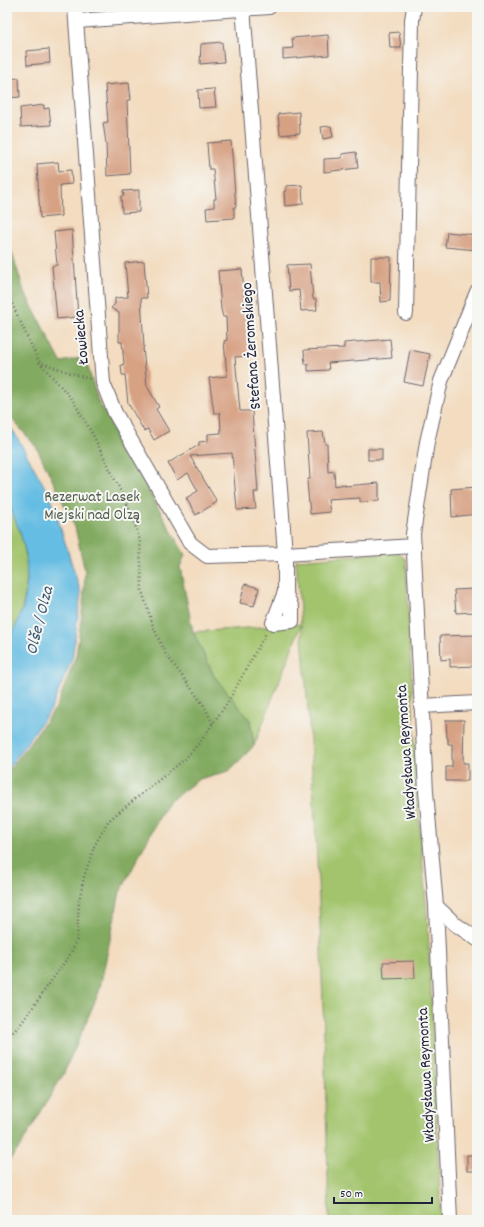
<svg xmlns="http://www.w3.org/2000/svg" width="484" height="1227" font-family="Dekko,sans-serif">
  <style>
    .green { fill: #a3c46d; stroke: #627354 }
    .forest { fill: #82aa60; stroke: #52664e }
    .water { fill: #66bde3; stroke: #44708f }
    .building { fill: #d7a184 }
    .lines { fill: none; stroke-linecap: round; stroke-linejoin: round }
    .minor-casing { stroke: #6b6369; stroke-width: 16 }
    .path { stroke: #6b6369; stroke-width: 2.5; stroke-dasharray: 1 3; stroke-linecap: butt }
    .minor { stroke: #fff; stroke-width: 14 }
    .labels { text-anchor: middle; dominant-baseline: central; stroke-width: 4; stroke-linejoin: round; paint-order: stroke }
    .street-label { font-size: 16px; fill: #22223b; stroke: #f6f6f2 }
    .park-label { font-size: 16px; fill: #4f5b4c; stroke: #f6f6f2 }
    .water-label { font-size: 17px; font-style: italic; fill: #3a5876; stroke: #f6f6f2 }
  </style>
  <rect width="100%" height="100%" fill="#f6f6f2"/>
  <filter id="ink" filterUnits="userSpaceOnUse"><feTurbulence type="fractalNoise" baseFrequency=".025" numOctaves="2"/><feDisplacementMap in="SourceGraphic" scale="8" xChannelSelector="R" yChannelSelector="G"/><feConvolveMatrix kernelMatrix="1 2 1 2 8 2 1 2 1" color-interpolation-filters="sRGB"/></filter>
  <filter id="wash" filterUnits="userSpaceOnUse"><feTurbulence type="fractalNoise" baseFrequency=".012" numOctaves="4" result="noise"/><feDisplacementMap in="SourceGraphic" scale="16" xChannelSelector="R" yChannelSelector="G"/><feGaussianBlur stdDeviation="0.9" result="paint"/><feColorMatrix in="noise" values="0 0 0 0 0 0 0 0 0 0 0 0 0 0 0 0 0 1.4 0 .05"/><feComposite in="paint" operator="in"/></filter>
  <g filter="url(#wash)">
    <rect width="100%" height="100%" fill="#f3dcbf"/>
    <g class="green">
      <path d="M7 505C13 511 15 519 18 527 34 565 27 610 7 646Z"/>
      <path d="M398 552 406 560 417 797 428 926 441 1220H329C324 1022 319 823 301 625L254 746 250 720 214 676 193 632 301 624 296 560Z"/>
    </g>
    <polygon class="forest" points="7,237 24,291 61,362 85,357 98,401 185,555 180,567 193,632 214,676 250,720 254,746 229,771 199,779 167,803 120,892 99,992 64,1073 20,1147 7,1163 7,773 57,706 76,656 83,606 85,572 75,527 37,448 7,413"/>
    <polygon class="water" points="7,424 14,432 51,498 81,593 72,659 51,709 7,770 7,646 23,608 27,580 26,555 20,532 11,510 7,505"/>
    <g id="blocks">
      <g class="building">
        <polygon points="399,32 401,48 390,48 389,33"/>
        <polygon points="328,35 329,55 283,59 283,49 293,48 292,38"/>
        <polygon points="222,42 224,62 200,64 201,44"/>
        <polygon points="49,49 50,63 27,65 26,51"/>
        <polygon points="19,78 20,97 7,98 7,79"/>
        <polygon points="129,83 131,100 127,100 130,174 107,176 106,143 103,123 108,122 105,85"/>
        <polygon points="214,89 216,107 199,108 198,90"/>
        <polygon points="44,105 44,109 49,108 51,125 21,127 20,108"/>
        <polygon points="299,112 300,133 280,135 278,114"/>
        <polygon points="331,126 333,137 323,139 321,127"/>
        <polygon points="231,141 236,207 234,207 234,218 207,220 206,208 214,207 214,199 216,199 213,169 209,169 207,143"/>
        <polygon points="356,152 358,168 324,172 324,159 342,158 342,154"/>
        <polygon points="58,162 59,171 71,170 72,184 60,185 61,216 40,218 37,164"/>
        <polygon points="302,185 303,204 285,206 284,191 286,191 286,186"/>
        <polygon points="139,190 139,212 122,213 121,196 124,196 123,191"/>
        <polygon points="72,230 78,317 57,319 52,266 57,265 54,232"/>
        <polygon points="447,232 477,235 477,250 445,247"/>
        <polygon points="371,257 391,257 390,301 381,302 380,282 371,282"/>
        <polygon points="144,261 147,298 141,298 144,347 143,348 147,386 159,407 156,409 169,431 154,440 148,429 144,431 128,403 125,375 122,375 121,365 124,364 122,342 119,342 119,313 111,308 115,304 115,298 128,297 125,263"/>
        <polygon points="310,264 313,299 316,299 317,310 301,311 299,290 289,291 287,265"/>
        <polygon points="242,269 249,356 235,357 240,411 252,411 258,492 254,492 256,509 237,510 232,453 190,456 217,502 196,515 186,498 198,491 188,473 177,480 168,463 199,445 199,442 208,441 208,434 221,433 220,413 214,413 209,378 227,376 224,341 227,340 226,317 223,317 221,309 218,271"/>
        <polygon points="390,339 392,358 328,363 329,370 308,371 308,364 305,364 304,350 344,348 344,343"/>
        <polygon points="410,350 430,354 423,386 404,382"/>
        <polygon points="323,432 325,444 327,444 328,472 334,471 335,486 345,484 345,486 379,483 379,501 360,502 360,498 328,500 330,512 310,514 307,482 308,479 310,479 307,433"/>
        <rect x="368" y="449" width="14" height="11"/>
        <polygon points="477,487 477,514 452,517 451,489"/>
        <polygon points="245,584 259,588 254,606 240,603"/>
        <polygon points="474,589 475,612 456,613 454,590"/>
        <polygon points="477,635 477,666 450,667 450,659 441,660 440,636"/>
        <polygon points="446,720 464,720 463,763 468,763 468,781 446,781 446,767 452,767 452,744 448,744 448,738 447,738"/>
        <polygon points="414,961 415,978 384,979 383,962"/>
        <rect x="467" y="1155" width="10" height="16"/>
      </g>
    </g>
  </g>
  <g filter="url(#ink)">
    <use href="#blocks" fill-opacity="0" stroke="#6b6369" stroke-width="1"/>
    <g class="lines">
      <g class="minor-casing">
        <g id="minor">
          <polyline points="75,7 103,383 115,413 190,543 207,556 285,554 414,546"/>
          <polyline points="243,7 285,554 285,592 273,623 292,621 292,608 285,592"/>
          <polyline points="77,21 269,7"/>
          <polyline points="406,313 412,20 414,7"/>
          <polyline points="421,706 477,703"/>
          <polyline points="436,906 455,924 477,939"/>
          <polyline points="450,1220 436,906 426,792 413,534 427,442 441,381 477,292"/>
        </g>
      </g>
      <g class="path">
        <polyline points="7,293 39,362 89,379"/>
        <polyline points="39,362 72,399 93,435 132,514 140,541 142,591 153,626 165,653 205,707 213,725"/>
        <polyline points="7,1038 21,1024 71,953 77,939 79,901 84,877 94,847 108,821 185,759 200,742 228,702 266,633"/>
      </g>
      <use href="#minor" class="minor"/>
    </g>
  </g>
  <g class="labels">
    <g class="street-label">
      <text transform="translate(82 337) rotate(-95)">Łowiecka</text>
      <text transform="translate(252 346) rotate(-94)">Stefana Żeromskiego</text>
      <text transform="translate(407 752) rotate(-94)">Władysława Reymonta</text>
      <text transform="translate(427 1075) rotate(-93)">Władysława Reymonta</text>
    </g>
    <g class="park-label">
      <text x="92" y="497">Rezerwat Lasek<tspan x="92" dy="18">Miejski nad Olzą</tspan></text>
    </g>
    <g class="water-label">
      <text transform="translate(41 621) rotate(-76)">Olše / Olza</text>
    </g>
  </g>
  <rect width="484" height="1227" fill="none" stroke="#f6f6f2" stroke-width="24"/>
  <path d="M334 1197v6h98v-6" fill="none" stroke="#22223b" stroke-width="2"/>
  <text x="340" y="1197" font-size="12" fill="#22223b" stroke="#f6f6f2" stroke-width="3" paint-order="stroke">50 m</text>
</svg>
